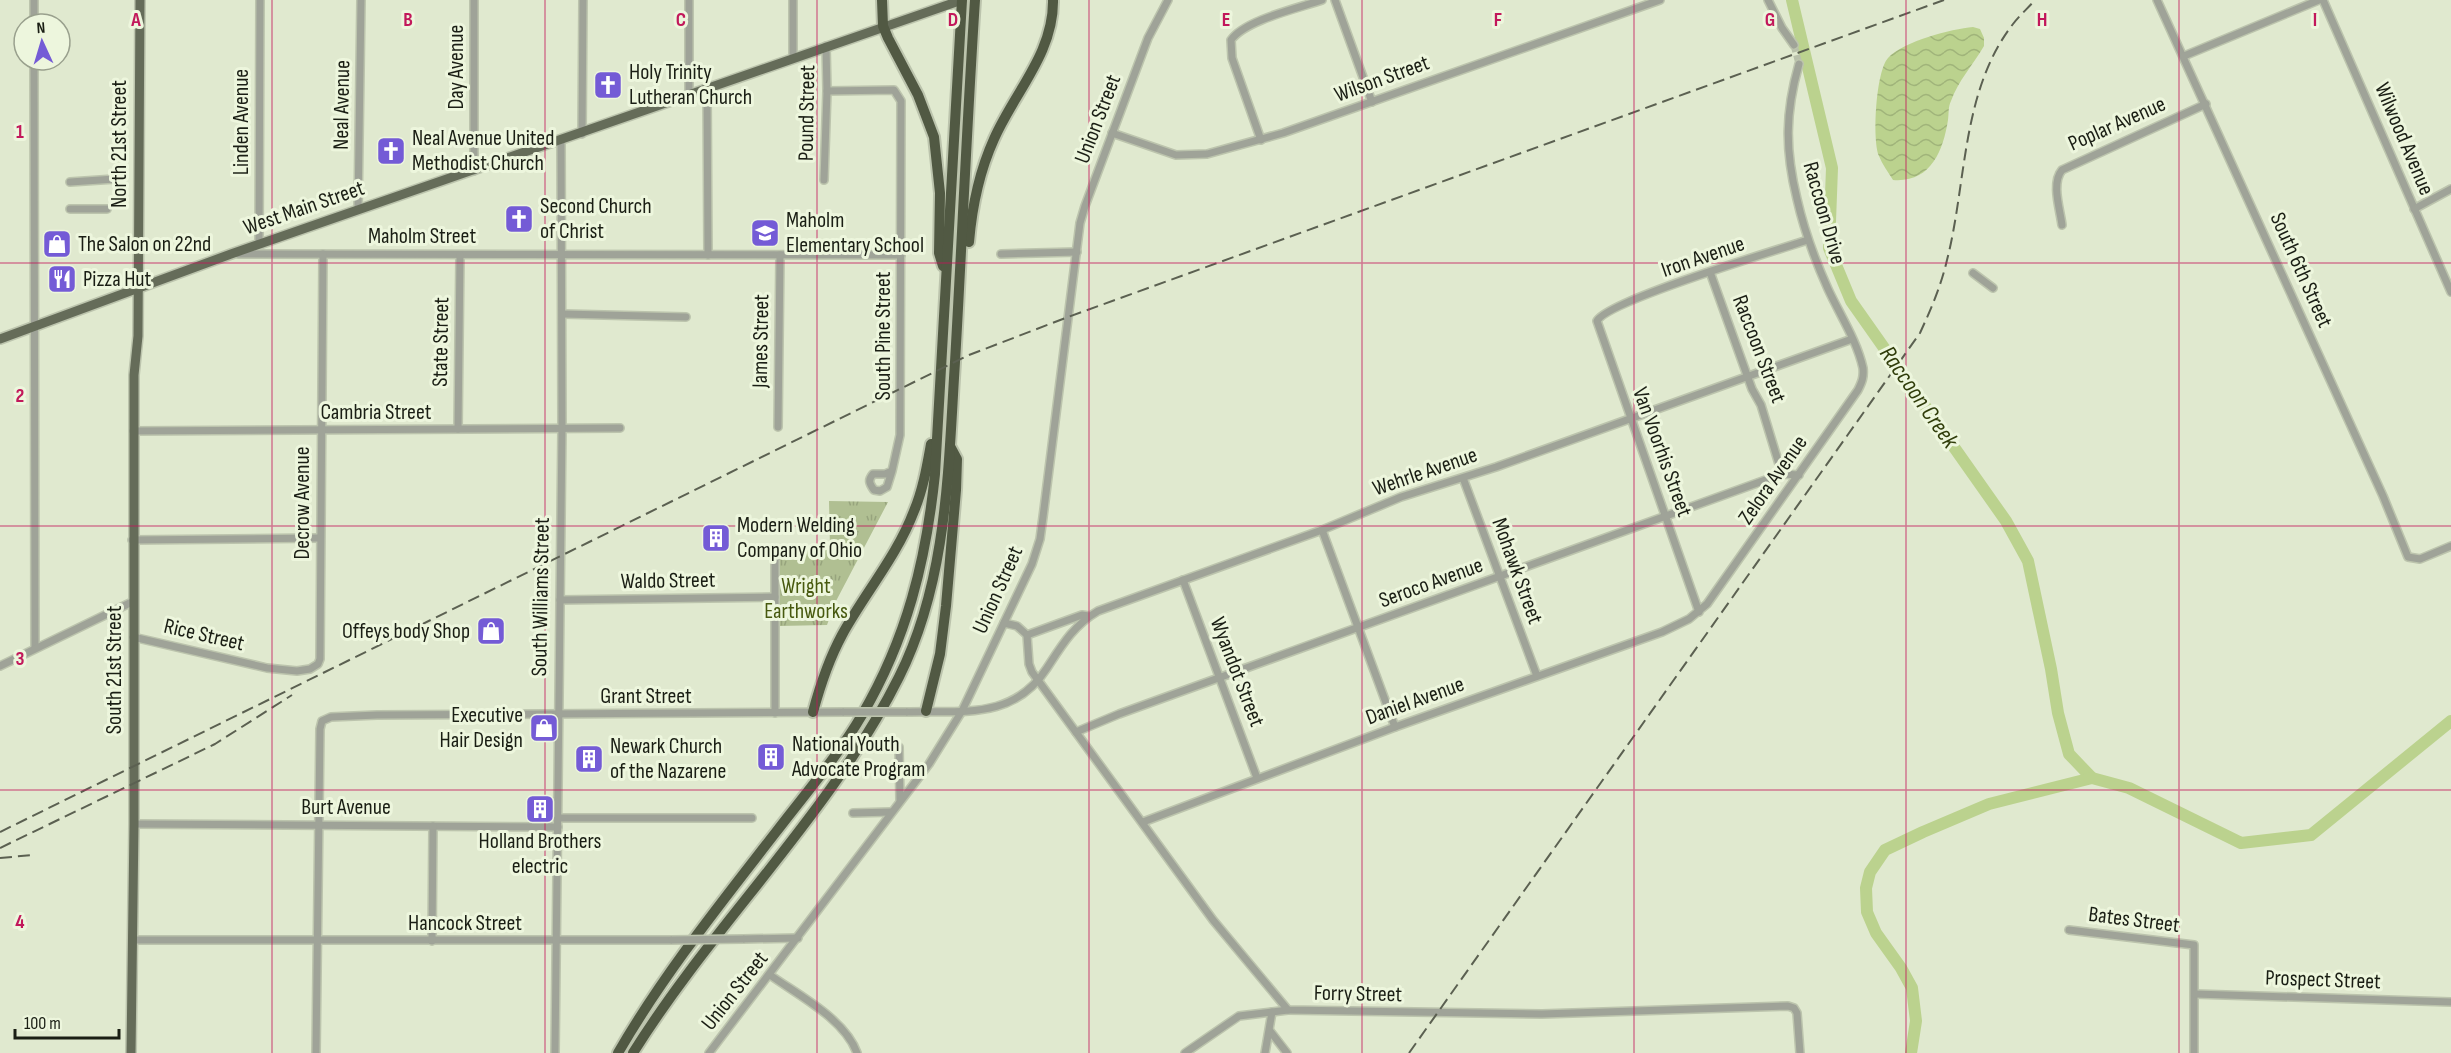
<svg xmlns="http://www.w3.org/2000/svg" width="2451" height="1053" font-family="'Sofia Sans Condensed',sans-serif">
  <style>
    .grass { fill: url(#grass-tufts) }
    .water { fill: url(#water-waves) }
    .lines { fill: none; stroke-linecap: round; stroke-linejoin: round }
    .river { stroke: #bbd28e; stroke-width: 12 }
    .minor-tunnel { stroke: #b8c0aa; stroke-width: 7; stroke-dasharray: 7 3.5; stroke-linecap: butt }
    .minor-casing { stroke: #bcc4ad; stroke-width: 10 }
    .major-casing { stroke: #bcc4ad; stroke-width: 12 }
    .highway-casing { stroke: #bcc4ad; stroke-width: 14 }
    .minor { stroke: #9fa398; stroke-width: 7 }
    .major { stroke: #656c59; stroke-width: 9 }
    .highway { stroke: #515943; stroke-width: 10 }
    .rail { stroke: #5b6051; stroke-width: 2; stroke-dasharray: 12 6; stroke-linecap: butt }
    .minor-bridge-casing { stroke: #bcc4ad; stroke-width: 10; stroke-linecap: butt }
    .minor-bridge { stroke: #9fa398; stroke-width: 7 }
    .grid { fill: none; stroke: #c2185b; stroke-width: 1.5; stroke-opacity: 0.55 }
    .labels { text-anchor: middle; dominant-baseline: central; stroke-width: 6; stroke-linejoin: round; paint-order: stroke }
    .street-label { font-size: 22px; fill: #1a1e14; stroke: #edf6dd }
    .poi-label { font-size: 22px; fill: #1a1e14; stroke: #edf6dd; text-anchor: start }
    .park-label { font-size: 22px; fill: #47590f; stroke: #edf6dd }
    .water-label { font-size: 24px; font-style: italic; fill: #303d0a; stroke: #edf6dd }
    .grid-label { font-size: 20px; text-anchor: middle; font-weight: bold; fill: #c2185b; stroke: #edf6dd; stroke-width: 6; stroke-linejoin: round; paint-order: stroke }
  </style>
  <defs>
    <pattern id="grass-tufts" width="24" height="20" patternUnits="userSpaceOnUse" patternTransform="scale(1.5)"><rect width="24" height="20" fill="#b0bf92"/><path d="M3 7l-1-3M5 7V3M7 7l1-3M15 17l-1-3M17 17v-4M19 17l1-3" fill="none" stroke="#97a47d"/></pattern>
    <pattern id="water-waves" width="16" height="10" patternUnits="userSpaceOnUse" patternTransform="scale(1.5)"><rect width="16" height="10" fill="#bbd28e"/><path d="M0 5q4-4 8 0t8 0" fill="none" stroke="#a0b47a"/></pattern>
  </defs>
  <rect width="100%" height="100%" fill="#e0e9cf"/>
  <polygon class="grass" points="829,501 888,502 835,603 827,625 779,626 780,548 830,548"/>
  <path class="water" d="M1973 27 1980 29 1984 38V46C1973 65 1958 81 1951 101 1948 107 1949 113 1948 120 1943 152 1930 183 1893 180 1888 172 1882 164 1879 156 1872 139 1876 71 1888 58 1904 41 1951 29 1973 27Z"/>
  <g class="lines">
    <g class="river">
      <polyline points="1792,0 1832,168 1829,248 1851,301 2006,521 2028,561 2051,669 2058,713 2069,754 2092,778"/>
      <polyline points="1911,1053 1916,1021 1912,988 1901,968 1876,933 1867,912 1866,888 1870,872 1885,850 1923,832 1989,804 2092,778 2129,788 2241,843 2311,835 2451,721"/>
    </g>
    <polyline class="minor-tunnel" points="1794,45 1799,64"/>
    <g class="minor-casing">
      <g id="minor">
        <polyline points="34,0 34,24"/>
        <polyline points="474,0 474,171"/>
        <polyline points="1335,0 1372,102"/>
        <polyline points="1768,0 1782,28 1794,45"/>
        <polyline points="2157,0 2383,496 2408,557 2420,559 2451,546"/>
        <polyline points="2323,0 2451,292"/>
        <polyline points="2184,56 2319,0"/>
        <polyline points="793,58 793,0"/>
        <polyline points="34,60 35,647"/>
        <polyline points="707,89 708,255"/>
        <path d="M827 91 894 90 901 101 900 435 892 471 885 474H873C868 480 869 483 874 490L880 491 887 487 892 471"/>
        <polyline points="689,96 689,0"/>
        <polyline points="1112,133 1176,155 1207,154 1283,133 1660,0"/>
        <polyline points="582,134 583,0"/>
        <path d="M1261 140 1232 58 1231 40C1245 20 1299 8 1322 0"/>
        <polyline points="824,180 827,91 826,46"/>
        <polyline points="70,182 115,179"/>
        <polyline points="70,209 107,209"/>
        <polyline points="2414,209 2451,189"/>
        <polyline points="358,210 361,0"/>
        <path d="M2062 225C2060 209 2051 183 2062 170L2206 104"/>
        <polyline points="259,244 260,0"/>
        <polyline points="238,254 901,255"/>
        <polyline points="1001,254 1077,252"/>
        <polyline points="1710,272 1752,389 1761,405 1782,474"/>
        <polyline points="1973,273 1993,288"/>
        <polyline points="563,314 686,317"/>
        <polyline points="778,427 780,255"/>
        <polyline points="458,429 460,255"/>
        <polyline points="133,431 620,428"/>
        <polyline points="1463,478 1537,676"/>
        <polyline points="1322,530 1395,727"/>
        <polyline points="132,540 319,538"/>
        <polyline points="1183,580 1257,778"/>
        <polyline points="560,600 775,597"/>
        <path d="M1699 612 1597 321C1607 301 1777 250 1808 240"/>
        <polyline points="1004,623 1017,626 1027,635 1029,664 1032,672 1213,920 1288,1010 1542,1014 1788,1006 1794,1008 1797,1013 1800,1053"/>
        <polyline points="1027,635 1082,615 1089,616"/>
        <polyline points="133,637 267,668 297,671 310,669 318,664 320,659 323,254"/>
        <polyline points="0,666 134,601"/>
        <path d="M906 712C961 710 1013 721 1047 668 1062 645 1074 625 1098 611L1322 530 1401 497 1496 467 1852 339"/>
        <polyline points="775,713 775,548"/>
        <polyline points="1076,732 1119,714 1782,474 1799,475"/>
        <polyline points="899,747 900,800"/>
        <polyline points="853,813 891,812"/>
        <polyline points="558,818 752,818"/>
        <path d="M1143 822 1395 727 1662 632 1689 619 1707 604 1858 390C1862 382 1864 377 1863 368 1857 341 1840 315 1828 289 1815 260 1804 230 1797 199 1785 150 1785 113 1799 64"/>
        <polyline points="134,824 558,827"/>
        <polyline points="2069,930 2194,945 2194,1053"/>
        <polyline points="743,939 798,938"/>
        <polyline points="133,940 672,940"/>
        <polyline points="432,941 433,826"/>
        <path d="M770 975C798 995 845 1019 857 1053"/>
        <polyline points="2195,994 2451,1002"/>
        <polyline points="1270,1031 1287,1053"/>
        <polyline points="316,1053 320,729 322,721 331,717 377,715 844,712"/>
        <polyline points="555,1053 562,428 561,141"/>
        <polyline points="709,1053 929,764 962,711 1032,564 1040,539 1043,517 1080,223 1085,206 1148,38 1168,0"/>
        <polyline points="1185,1053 1239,1016 1288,1010"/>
        <polyline points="1265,1053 1272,1012"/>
      </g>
    </g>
    <g class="major-casing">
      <g id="major">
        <polyline points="0,339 231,254 962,0"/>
        <polyline points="131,1053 134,824 134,375 138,336 140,0"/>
      </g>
    </g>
    <g class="highway-casing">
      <g id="highway">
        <polyline points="882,0 883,26 888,38 918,95 934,137 940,193 939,253 943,266"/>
        <path d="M969 242C972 207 980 170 994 139 1014 93 1054 53 1053 0"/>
        <polyline points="926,711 940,654 946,606 956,490 957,459 950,446"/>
        <path d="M813 712C820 686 829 659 842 635 865 593 897 556 914 511 923 490 927 466 931 444"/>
        <path d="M618 1053C663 975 721 903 776 832 805 794 838 756 862 715 907 638 926 561 935 474L962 0"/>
        <path d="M633 1053C714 923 830 815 899 677 948 579 948 469 955 362 962 241 967 121 975 0"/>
      </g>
    </g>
    <use href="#minor" class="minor"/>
    <use href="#major" class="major"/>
    <use href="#highway" class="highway"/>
    <g class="rail">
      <polyline points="0,832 969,355 1068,317 1944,0"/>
      <polyline points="0,848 215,744 292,695"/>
      <polyline points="0,858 32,855"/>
      <path d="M1409 1053 1920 333C1931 309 1941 286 1947 260 1967 182 1961 91 2013 24 2020 15 2028 8 2035 0"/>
    </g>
    <g class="minor-bridge-casing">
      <g id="minor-bridge">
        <polyline points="844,712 906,712"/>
        <polyline points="672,940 743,939"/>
      </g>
    </g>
    <use href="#minor-bridge" class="minor-bridge"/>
  </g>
  <path class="grid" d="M272 0V1053M545 0V1053M817 0V1053M1089 0V1053M1362 0V1053M1634 0V1053M1906 0V1053M2179 0V1053M0 263H2451M0 526H2451M0 790H2451"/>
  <defs>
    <g id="church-square" transform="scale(1.5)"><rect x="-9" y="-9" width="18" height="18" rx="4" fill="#745bd6" stroke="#edf6dd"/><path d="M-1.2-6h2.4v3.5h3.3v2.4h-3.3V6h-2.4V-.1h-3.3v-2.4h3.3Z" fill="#fff"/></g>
    <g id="school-square" transform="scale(1.5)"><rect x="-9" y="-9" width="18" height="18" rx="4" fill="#745bd6" stroke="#edf6dd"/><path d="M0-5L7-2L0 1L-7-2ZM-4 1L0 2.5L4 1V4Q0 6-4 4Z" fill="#fff"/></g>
    <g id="shop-square" transform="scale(1.5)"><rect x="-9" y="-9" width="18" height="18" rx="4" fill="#745bd6" stroke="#edf6dd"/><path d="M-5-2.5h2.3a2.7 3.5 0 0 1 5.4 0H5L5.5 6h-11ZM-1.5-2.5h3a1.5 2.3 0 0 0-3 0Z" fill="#fff"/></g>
    <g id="restaurant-square" transform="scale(1.5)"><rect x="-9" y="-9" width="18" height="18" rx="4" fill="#745bd6" stroke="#edf6dd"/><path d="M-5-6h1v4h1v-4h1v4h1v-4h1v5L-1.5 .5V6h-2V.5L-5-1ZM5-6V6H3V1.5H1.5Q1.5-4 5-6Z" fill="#fff"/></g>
    <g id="building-square" transform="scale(1.5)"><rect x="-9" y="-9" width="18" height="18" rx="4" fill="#745bd6" stroke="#edf6dd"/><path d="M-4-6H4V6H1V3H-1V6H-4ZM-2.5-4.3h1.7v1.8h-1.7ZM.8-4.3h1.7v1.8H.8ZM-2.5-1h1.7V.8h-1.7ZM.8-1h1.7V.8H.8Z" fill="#fff"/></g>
  </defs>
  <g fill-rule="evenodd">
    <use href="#church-square" x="608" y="85"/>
    <use href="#church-square" x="391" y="151"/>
    <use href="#church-square" x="519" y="219"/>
    <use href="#school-square" x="765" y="233"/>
    <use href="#shop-square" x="57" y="244"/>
    <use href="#restaurant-square" x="62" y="279"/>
    <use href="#building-square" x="716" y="538"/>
    <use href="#shop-square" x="491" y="631"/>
    <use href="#shop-square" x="544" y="728"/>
    <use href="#building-square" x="771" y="757"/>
    <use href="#building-square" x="589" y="759"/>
    <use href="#building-square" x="540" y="809"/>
  </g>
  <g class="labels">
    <g class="street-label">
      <text transform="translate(456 67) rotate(-90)">Day Avenue</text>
      <text transform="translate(1382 79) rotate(-20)">Wilson Street</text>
      <text transform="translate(342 105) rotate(-89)">Neal Avenue</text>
      <text transform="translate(807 113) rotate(-89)">Pound Street</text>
      <text transform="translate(1098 119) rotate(-69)">Union Street</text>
      <text transform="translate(241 122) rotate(-90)">Linden Avenue</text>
      <text transform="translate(2117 124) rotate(-24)">Poplar Avenue</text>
      <text transform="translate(2404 139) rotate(67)">Wilwood Avenue</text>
      <text transform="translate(119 144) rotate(-90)">North 21st Street</text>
      <text transform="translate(304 208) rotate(-19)">West Main Street</text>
      <text transform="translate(1824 213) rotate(74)">Raccoon Drive</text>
      <text x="422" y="236">Maholm Street</text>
      <text transform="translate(1703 257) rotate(-19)">Iron Avenue</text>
      <text transform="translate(2301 270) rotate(66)">South 6th Street</text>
      <text transform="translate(883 336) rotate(-90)">South Pine Street</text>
      <text transform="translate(761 341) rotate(-89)">James Street</text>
      <text transform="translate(441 342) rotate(-89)">State Street</text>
      <text transform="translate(1759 349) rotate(69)">Raccoon Street</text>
      <text x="376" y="412">Cambria Street</text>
      <text transform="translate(1662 452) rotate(70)">Van Voorhis Street</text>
      <text transform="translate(1425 472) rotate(-19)">Wehrle Avenue</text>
      <text transform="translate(1773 480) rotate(-55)">Zelora Avenue</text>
      <text transform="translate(302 503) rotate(-90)">Decrow Avenue</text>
      <text transform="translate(1517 571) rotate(70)">Mohawk Street</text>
      <text transform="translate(668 581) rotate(-1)">Waldo Street</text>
      <text transform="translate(1431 583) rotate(-20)">Seroco Avenue</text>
      <text transform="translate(998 590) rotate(-66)">Union Street</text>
      <text transform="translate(541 597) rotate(-89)">South Williams Street</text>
      <text transform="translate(204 635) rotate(13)">Rice Street</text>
      <text transform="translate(114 670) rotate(-90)">South 21st Street</text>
      <text transform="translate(1237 672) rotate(69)">Wyandot Street</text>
      <text x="646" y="696">Grant Street</text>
      <text transform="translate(1415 701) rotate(-20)">Daniel Avenue</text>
      <text x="346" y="807">Burt Avenue</text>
      <text transform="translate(2134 920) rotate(7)">Bates Street</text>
      <text x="465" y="923">Hancock Street</text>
      <text transform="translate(2323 980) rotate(2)">Prospect Street</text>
      <text transform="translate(735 991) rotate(-52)">Union Street</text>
      <text transform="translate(1358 994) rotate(1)">Forry Street</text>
    </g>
    <g class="poi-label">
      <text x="629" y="72">Holy Trinity<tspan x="629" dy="25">Lutheran Church</tspan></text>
      <text x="412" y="138">Neal Avenue United<tspan x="412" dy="25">Methodist Church</tspan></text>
      <text x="540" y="206">Second Church<tspan x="540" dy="25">of Christ</tspan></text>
      <text x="786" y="220">Maholm<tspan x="786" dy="25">Elementary School</tspan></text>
      <text x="78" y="244">The Salon on 22nd</text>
      <text x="83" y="279">Pizza Hut</text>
      <text x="737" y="525">Modern Welding<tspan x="737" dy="25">Company of Ohio</tspan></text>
      <text x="470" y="631" text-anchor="end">Offeys body Shop</text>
      <text x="523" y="715" text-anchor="end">Executive<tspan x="523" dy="25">Hair Design</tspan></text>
      <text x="792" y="744">National Youth<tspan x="792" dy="25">Advocate Program</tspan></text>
      <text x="610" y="746">Newark Church<tspan x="610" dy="25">of the Nazarene</tspan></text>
      <text x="540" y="841" text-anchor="middle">Holland Brothers<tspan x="540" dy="25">electric</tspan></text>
    </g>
    <g class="park-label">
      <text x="806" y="586">Wright<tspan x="806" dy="25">Earthworks</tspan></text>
    </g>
    <g class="water-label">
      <text transform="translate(1919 397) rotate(55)">Raccoon Creek</text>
    </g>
  </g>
  <g class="grid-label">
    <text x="136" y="26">A</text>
    <text x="408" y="26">B</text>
    <text x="681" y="26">C</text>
    <text x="953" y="26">D</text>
    <text x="1226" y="26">E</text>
    <text x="1498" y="26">F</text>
    <text x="1770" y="26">G</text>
    <text x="2042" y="26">H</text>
    <text x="2315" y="26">I</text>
    <text x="20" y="138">1</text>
    <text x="20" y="402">2</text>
    <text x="20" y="665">3</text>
    <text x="20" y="928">4</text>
  </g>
  <g transform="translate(42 42) rotate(356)"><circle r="28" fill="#edf6dd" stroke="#99a08d" stroke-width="1.5"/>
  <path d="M0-4.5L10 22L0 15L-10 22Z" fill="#745bd6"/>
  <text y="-9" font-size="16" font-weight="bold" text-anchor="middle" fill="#1a1e14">N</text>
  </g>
  <path d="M15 1029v9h104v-9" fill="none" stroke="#1a1e14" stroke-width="3"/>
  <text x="24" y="1029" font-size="18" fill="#1a1e14" stroke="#edf6dd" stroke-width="4.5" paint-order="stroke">100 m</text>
</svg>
